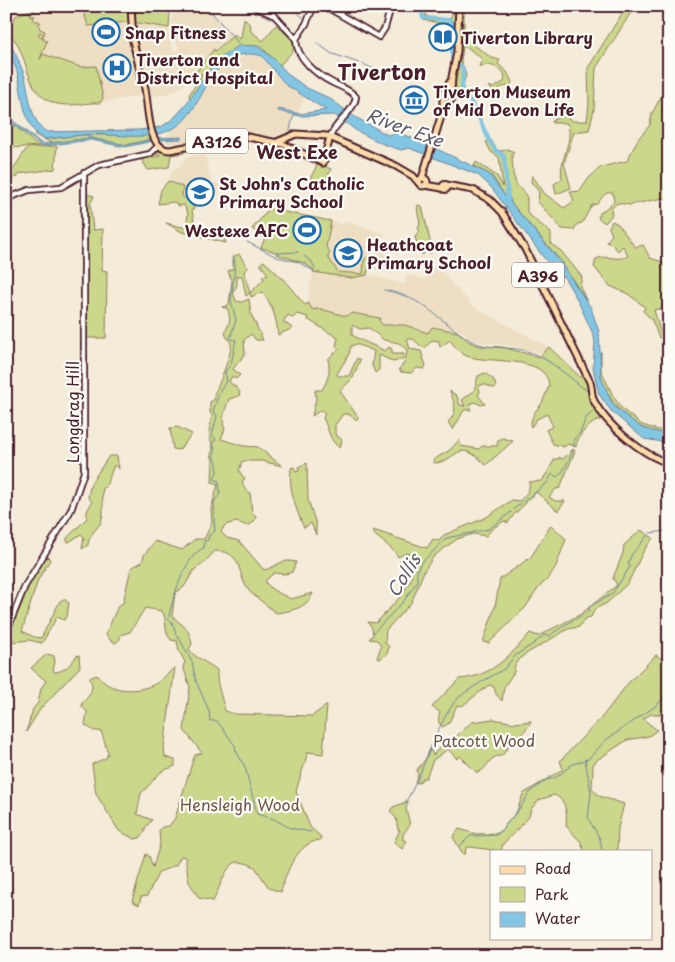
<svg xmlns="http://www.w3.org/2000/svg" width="675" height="962" font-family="'Playpen Sans',sans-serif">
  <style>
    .built { fill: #eedfc4 }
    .green { fill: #cbd78a; stroke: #8a7b5a }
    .water { fill: #83c6e4; stroke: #6c839a }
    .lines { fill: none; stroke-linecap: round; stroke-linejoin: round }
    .stream { stroke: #6c839a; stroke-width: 1 }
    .river { stroke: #83c6e4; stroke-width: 4 }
    .secondary-casing { stroke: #4a1f2b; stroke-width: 8 }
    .primary-casing { stroke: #4a1f2b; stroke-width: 9 }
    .secondary { stroke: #fdfcf7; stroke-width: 4.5 }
    .primary { stroke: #fddcac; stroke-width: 5 }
    .labels { text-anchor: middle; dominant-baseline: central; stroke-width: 4.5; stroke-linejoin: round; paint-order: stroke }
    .shield { fill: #fdfcf7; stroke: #806168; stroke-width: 1 }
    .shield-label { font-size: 15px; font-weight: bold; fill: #4a1f2b }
    .poi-label { font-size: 16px; font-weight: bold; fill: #4a1f2b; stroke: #fdfcf7; text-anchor: start }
    .street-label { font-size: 16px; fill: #4a1f2b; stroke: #fdfcf7 }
    .park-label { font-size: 16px; fill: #715648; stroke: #fdfcf7 }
    .water-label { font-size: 18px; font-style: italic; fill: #5e596c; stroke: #fdfcf7 }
    .neighbourhood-label { font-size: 18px; font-weight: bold; fill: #4a1f2b; stroke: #fdfcf7 }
    .district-label { font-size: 21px; font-weight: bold; fill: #4a1f2b; stroke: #fdfcf7 }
  </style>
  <rect width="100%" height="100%" fill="#f4ebd9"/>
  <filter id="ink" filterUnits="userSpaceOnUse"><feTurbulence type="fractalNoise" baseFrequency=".02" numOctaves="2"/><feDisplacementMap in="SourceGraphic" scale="10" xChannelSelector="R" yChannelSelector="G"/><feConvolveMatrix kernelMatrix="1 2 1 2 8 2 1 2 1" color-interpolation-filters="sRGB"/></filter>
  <g filter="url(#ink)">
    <g class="built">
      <polygon points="6,6 76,6 82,9 89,26 128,22 137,77 143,95 105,102 65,105 49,100 37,91 28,78 22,54 15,37 6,30"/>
      <polygon points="183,6 207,6 231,37 212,52 197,73 180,88 170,93 150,97 149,82 155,78 154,73 147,73 138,57 133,22 169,28 169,37 173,51 177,50 179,49 171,32 172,15"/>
      <polygon points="240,55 259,55 286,85 305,97 298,113 293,115 290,135 274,141 240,135 178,147 165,142 168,134 189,115 219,68"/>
      <polygon points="205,154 211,181 221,185 222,189 194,209 192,203 182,196 183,187 168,181 173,169 180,168 181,162 186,161 185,157"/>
      <polygon points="331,221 343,225 345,221 385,234 374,247 367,275 405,284 407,275 425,279 432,267 438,264 450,282 474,307 549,347 544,354 501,344 482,343 471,340 461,330 458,332 433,327 428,333 405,325 383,325 379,321 379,318 352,313 346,316 317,308 317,310 312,309 308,303 309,292 313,272 325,247"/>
      <polygon points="383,249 389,260 397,263 394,274 375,269 372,265 376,252"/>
    </g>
    <g class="green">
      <polygon points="82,6 130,6 128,22 88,26"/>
      <polygon points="134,6 175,6 170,12 169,28 133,22"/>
      <polygon points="419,6 422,6 427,17 450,19 451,27 453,21 450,18 453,13 450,8 456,6 454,32 443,24 423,20"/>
      <path d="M460 6H464V38L492 58 500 60 498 64 507 72 512 82 510 86 501 87 494 93 489 86 493 88 505 81 504 73C497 67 489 62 479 67L482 59 467 47H463L461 61 466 75 462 88 470 100 478 96 477 102 462 97 455 92Z"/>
      <path d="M622 6H635L596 68 594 109 589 130 574 132 564 163 571 188 556 194 554 184 562 179C558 160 575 140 567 123H552L553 120 564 116 573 121H587L589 104 588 68 621 15 624 10Z"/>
      <path d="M34 9V12L30 13 31 16H35L33 17 34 21H39L41 23 38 24 40 29 45 31 44 35 40 32 38 36H44L42 39 47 41 40 59 43 54 80 67 96 66 103 98 100 103C87 102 71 107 58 104 29 97 30 71 20 50 17 41 10 35 6 28L17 15Z"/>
      <polygon points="244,18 251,26 250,30 263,41 276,25 294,41 293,51 280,65 260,46 239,47 216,60 190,100 189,95 203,73 189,81 214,49 215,51 235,34 239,39 241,38"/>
      <path d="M669 87V178L664 189 669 200 663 198 630 205 617 203 611 209 612 215 605 223 598 218 600 213 614 202 613 193C603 191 603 198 597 204L592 205 582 223 577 224 574 230 562 229 538 202 539 192 531 182 532 175 545 194 564 208 574 201 570 192 580 191 589 178 601 167 627 161 638 139 650 125 652 113 662 95Z"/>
      <polygon points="6,118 36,144 40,146 10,148 6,133"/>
      <polygon points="36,133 45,139 83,135 151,134 151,139 127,145 90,138 52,143 35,135"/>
      <polygon points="491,140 497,150 502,151 507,149 514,152 512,155 513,174 517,186 523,190 527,198 527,213 551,233 551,244 561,251 582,277 580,287 587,302 560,260 511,203 509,196 505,196 492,176 474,166 476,162 497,176 503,187 499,157 491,152 486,142"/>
      <polygon points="57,146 55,169 18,174 18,177 6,180 27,148"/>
      <polygon points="183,150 184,153 171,155 169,167 148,170 141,159 159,156 160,154 152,155 158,151 167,153"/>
      <polygon points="318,163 331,169 324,185 310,179"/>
      <polygon points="168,181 183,187 182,196 192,203 194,209 192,210 195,227 216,237 219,236 221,232 225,231 227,233 224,237 226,243 182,232 166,223 186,228 188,214 184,205 179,206 174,202 158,204 161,190"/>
      <polygon points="86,194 94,196 90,204 93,230 103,229 102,270 107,271 106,338 87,338"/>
      <path d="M418 205 422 206 431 245 434 246 431 253 426 252 422 255 423 246 421 244 418 247 415 237 420 231 418 229C423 221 415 214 418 205Z"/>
      <polygon points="269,209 331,221 326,247 330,252 328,257 338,272 363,274 364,260 367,257 371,258 367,275 351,278 313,272 314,270 304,263 276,254 276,252 261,248 265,238 252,229"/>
      <path d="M612 221 618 224 635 247 643 245 650 258 669 264V305H663L662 308 654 310 662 337 659 338 652 320 643 311 645 307 628 294 610 286 594 267 596 259C606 254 619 262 628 256L623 246 618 251 612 244 606 242 612 235 609 227Z"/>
      <path d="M239 254 248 268 244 271 250 293 264 279 262 276 268 274 260 264 264 261 283 279 305 305 308 303 312 309 317 310V308L346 316 352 313 380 318 379 321 383 325H405L428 333 432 327 458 332 468 341 480 346 502 347 539 357 549 347 580 377 585 376 604 419C592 420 577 435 576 447L568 444 564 447 553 444 546 430 553 426 547 414 537 419 531 427 530 425 534 413 542 403 549 386C548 354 486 364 467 356 459 353 455 347 450 340L440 347 439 341 432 340 425 348 422 347 413 339H407L410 349 421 351 426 366 424 369 417 368 411 373 401 372 399 369 405 362 407 350 399 343 384 340 369 328 360 329 352 325V335C363 342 374 345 385 351L389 347 392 349V354H404L403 359 394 362 379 355V370L375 373 372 365 374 351 356 344 351 346 349 354 337 374 338 376H349L357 358 360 360 353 378 340 391 358 417 357 420 348 414H343L335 425V434L342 440 340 448C329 441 329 429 323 418L325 413 321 410 312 416 316 398 315 390H322C328 379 331 372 328 359L339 349 336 346 338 338 307 319 308 317 297 314 293 318 288 315 283 322 293 328 278 335C277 320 272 303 262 292L251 297 250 293 246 296 242 276H237V285L233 292 236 301 242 302 249 299 251 314 263 340H256L251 334 244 340 245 354 233 369 240 375 236 379 232 376 229 382 237 388 240 393 239 396 229 399C226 408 220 420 225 429L221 439 243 446 258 447 282 466 262 461H242L239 471 245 479 242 481 244 488 250 493 252 512 256 516 254 522 248 526 236 522 225 525 221 532 227 538 239 541 264 570C278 567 279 558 296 562L292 572 285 574 274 573 266 580V583L273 590 291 599 313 593C307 608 292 611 276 613 268 606 259 600 251 593 235 577 246 551 215 551L203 564 194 570 184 587 175 593 172 616C183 626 189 627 192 644L189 649C193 657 209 663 217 670 216 684 222 697 225 711L235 714 312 716 327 705 323 754 308 752 296 791 310 827 321 837 320 840C297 843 286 872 281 892L269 888 255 867C251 865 244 862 239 862 225 862 219 892 213 901L199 898 189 882 185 857 181 856 176 865 159 872 147 896 141 897 139 905 132 901 146 854 149 856 153 867 160 844 159 830 162 827 169 826 175 818 193 760 195 755 202 753 184 730 190 687 183 666 185 662 179 651 177 641 171 640C163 631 168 621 162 611L145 608 130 632 120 635V639L116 643 110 640 106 634 118 606 123 603 131 568 142 562 144 555 155 541 182 550 195 539H204L212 523 211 509 218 484 212 482 213 460 211 454 213 449 209 432 212 415 210 413V402L215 399 214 394C218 388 233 350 231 343 230 341 226 337 225 333L230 320 228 309 222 307 227 306 229 303 232 281 228 271 233 269V257Z"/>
      <path d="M601 352V370L613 396 622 409 642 425 669 433V435C660 433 651 432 643 428 617 416 593 381 601 352Z"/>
      <path d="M485 373 494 380 496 387 493 388 484 384 479 386 480 392 478 395 485 404 481 405 475 402 469 405 471 410H464L453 430 448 422C459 411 454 403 450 391L457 396 460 405 465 406 462 400 474 391 478 376Z"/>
      <polygon points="177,427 192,434 179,450 173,449 170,428"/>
      <path d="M503 438 513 441 486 465C456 435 457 463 434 463L433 460 450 450 459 440 461 446 479 449 482 446H497L498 440Z"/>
      <path d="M573 449 575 451 560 488 556 489 549 497 555 501H565L558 511 536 492C527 504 515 511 508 523L504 521 492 529 486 536 473 534 457 539 434 556 424 571 411 603 386 630 385 642 389 647 387 654 380 659 377 658 381 646 377 640 369 639 373 635 372 628 368 622 376 623 401 596 412 578 409 569 418 556 406 553 398 557C392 546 381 542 373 533V530L427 548 433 539 439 541 444 535 485 518 512 500 520 501C525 495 531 490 529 482L542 481 555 459H559V457L563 459Z"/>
      <path d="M109 456H117L119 469 114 465 106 487 103 488C101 500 106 512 100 524 95 531 89 535 88 545L82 549 84 537 81 534 69 542 67 541V538L87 518V511L92 502 88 497 91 483Z"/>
      <path d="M307 463 308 500 316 524V535L311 523 304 528C296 509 288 489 291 468L294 467 296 472 299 471 298 467Z"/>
      <polygon points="551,525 566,539 556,566 548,579 539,587 525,608 489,643 483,642 495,607 500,579 531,557"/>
      <path d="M641 530 653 538 644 550 628 583 607 603 595 609 591 617 586 618 579 627 568 629 524 655 515 664 514 672 504 687 502 701 496 694 494 687 489 685 462 706 457 705 449 723 443 727C437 723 438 719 440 712L432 707 459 679C491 677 510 656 530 633L538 636 581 614 617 585 613 578 623 553 624 545Z"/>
      <polygon points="47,555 50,560 38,580 22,631 34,637 41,638 60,601 64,599 69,603 67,617 64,620 57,617 42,643 29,640 13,642 14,639 6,635 26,587"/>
      <path d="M47 654 54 656 55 662 53 670 55 672C63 672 73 663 76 656L79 655 80 667 41 708 26 732 33 709 38 703 41 688 46 681 31 668Z"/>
      <path d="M656 655 669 664V702L661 714H651L643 719 657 730 649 736 627 740 597 760 593 765 592 788 599 796 624 804 618 828 617 851H584L581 842 566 826C567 814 567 800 554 795L539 800 531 809 529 817 503 844 501 851 470 847 466 848 465 854H463L453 837 459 829 477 834 499 833 517 811 523 794 563 769 560 761 602 717 629 682Z"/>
      <path d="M175 667 164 748 165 757 175 760V766C170 769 165 769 161 772 153 779 149 787 141 793L137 814 152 820 145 828V831L140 838 135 839 119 831 96 794 92 764 106 758 108 753 101 731H94L85 725 87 711 82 707V703C89 697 96 687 89 678L97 675C109 692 134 693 153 685 160 682 168 673 175 667Z"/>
      <path d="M493 719 515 723 531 721C525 735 509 742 502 756 488 755 489 769 477 773L460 756 457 759 448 749 433 760 426 778H423L419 783 415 782 418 774 416 771 425 760 430 749 433 755 445 742H450L472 722Z"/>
      <polygon points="408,801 406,809 410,825 403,834 403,840 407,841 402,849 394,842 400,830 398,830 396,818 390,811 393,807"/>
    </g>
    <g class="water">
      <path d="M6 38C14 49 19 61 24 74 30 92 29 122 47 132L139 130 161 127 173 119 184 107 216 60 240 45 257 46 273 58 290 76 307 88 329 98 355 117 388 135 399 133 420 141 489 174 505 196H509L511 203 559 260 591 308 599 332 601 377 611 401 616 408 642 428 669 435V443L644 439 612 412 605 403 599 394 593 367 595 342 593 334 577 299 564 277 559 275 544 258 491 187 478 175 409 148 401 150 383 144 357 131 335 115 300 116 278 111 279 109 300 114 326 110 286 85 262 56C257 54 252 54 247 54 211 54 204 105 180 124 153 145 114 132 82 135 70 136 57 138 45 139 24 131 22 94 18 75 15 62 6 52 6 38Z"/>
      <polygon points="6,115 42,144 90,138 126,145 158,138 181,137 181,139 158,140 125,147 91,140 42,146 6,118"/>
    </g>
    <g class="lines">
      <g class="stream">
        <polyline points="206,6 240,45"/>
        <polyline points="290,6 306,20"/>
        <polyline points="317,43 332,54"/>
        <polyline points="333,54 359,63"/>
        <polyline points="363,64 376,70"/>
        <polyline points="290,130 293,117 295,115"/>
        <polyline points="247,242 277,257 298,262 314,271"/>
        <polyline points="277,253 298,252"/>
        <polyline points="304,256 312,262 315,268"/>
        <path d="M234 258 235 265 231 301 236 320 230 339 236 340 231 364 225 372 227 381C218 389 217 402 213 411L217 416 212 435 216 440 213 442 215 452 213 456C219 462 218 472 214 479L219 481 220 494 214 502C215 512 213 521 215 531L209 535 208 540 204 541V548C184 555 173 600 168 619L172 622 176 635 178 636 192 662 196 681 209 711 210 721H217L236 747 235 749 245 767 257 814 274 819 290 828 311 832"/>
        <path d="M384 290C426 298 437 320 470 340 488 351 510 345 530 352 550 359 570 378 587 391"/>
        <polyline points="574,446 574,439 580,433 586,418 595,410"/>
        <path d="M514 509 547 483 552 474 557 477C564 473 570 457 573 450"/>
        <polyline points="669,524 662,488 669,478"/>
        <polyline points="650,533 665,531 669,525"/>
        <polyline points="373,633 403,602 417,582 417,571 420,564 447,538 489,529 511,512"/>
        <polyline points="585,759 591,793 588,818 600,839 602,851"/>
        <path d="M404 805C424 773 432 734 453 704 461 692 491 677 504 669 508 666 511 659 516 655 525 649 536 643 544 635L550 636C555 630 580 616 589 612V607L612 594 630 567 628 563 632 554 648 535"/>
        <polyline points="460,846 470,836 497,835 520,808 530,792 546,780 555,778 573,764 588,759 606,740 657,705 669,691"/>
      </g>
      <polyline class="river" points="420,6 423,18 450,20 452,24 452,60 463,68 462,90 474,107 490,142 495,150 504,156 508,200"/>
      <g class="secondary-casing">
        <g id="secondary">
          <polyline points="253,6 275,16 296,39"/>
          <polyline points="325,6 379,37 385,28 391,6"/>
          <path d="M296 39C296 58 317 75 333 83 341 87 351 90 356 97 354 112 335 122 330 137"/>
          <polyline points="296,39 306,24 314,6"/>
          <polyline points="6,199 29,190 61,187 99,165 150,154 157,147"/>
          <polyline points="6,633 25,586 71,510 84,472 84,173"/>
        </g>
      </g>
      <g class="primary-casing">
        <g id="primary">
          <polyline points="131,6 133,41 141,75"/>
          <circle cx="144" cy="77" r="3.5"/>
          <path d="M143 80C150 99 144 149 170 150L243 136 283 144 323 163 330 137"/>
          <polyline points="443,110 454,96 451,90 452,77 457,52 459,6"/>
          <polyline points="277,142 296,134 327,136 396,166 413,176 419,183"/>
          <circle cx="423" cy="182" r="4"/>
          <polyline points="422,178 443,110 443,94 450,82"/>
          <circle cx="445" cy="187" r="2.5"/>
          <polyline points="425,185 442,188"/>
          <path d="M446 185 473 190 490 200 502 212 525 249 590 382C592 388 591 395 594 401 606 425 644 456 669 463"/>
        </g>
      </g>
      <use href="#secondary" class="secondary"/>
      <use href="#primary" class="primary"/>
    </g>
  </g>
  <defs>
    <g id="stadium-ring" transform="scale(1.4375)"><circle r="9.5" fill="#fdfcf7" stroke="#1f6fb2" stroke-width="1.5"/><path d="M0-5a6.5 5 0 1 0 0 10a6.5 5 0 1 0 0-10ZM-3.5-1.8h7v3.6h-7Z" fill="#1f6fb2"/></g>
    <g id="library-ring" transform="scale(1.4375)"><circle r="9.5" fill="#fdfcf7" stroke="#1f6fb2" stroke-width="1.5"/><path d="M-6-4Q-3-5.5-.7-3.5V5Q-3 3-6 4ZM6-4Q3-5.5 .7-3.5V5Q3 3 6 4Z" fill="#1f6fb2"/></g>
    <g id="hospital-ring" transform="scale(1.4375)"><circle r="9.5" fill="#fdfcf7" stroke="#1f6fb2" stroke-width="1.5"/><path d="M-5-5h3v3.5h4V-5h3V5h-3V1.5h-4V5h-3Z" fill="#1f6fb2"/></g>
    <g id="museum-ring" transform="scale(1.4375)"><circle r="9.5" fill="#fdfcf7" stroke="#1f6fb2" stroke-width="1.5"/><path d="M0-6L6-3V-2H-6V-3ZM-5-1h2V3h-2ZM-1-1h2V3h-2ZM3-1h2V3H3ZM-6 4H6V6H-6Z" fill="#1f6fb2"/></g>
    <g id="school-ring" transform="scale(1.4375)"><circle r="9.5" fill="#fdfcf7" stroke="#1f6fb2" stroke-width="1.5"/><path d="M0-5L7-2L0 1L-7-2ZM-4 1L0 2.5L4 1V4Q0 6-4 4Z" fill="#1f6fb2"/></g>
  </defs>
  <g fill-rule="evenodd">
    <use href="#stadium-ring" x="106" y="32"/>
    <use href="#library-ring" x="443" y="37"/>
    <use href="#hospital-ring" x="117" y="68"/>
    <use href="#museum-ring" x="414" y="100"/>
    <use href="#school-ring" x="200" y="192"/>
    <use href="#stadium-ring" x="307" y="230"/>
    <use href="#school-ring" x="348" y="253"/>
  </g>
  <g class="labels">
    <g class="shield">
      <rect x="186" y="128.5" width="62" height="25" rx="4"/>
      <rect x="512" y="262.5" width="52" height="25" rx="4"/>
    </g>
    <g class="shield-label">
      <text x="217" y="141">A3126</text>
      <text x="538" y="275">A396</text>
    </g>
    <g class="poi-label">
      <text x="125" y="32">Snap Fitness</text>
      <text x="462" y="37">Tiverton Library</text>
      <text x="136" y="59">Tiverton and<tspan x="136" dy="18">District Hospital</tspan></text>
      <text x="433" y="91">Tiverton Museum<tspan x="433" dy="18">of Mid Devon Life</tspan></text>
      <text x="219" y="183">St John's Catholic<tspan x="219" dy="18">Primary School</tspan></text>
      <text x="288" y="230" text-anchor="end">Westexe AFC</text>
      <text x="367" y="244">Heathcoat<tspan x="367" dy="18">Primary School</tspan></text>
    </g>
    <g class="street-label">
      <text transform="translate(72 412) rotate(-90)">Longdrag Hill</text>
    </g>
    <g class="park-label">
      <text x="484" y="740">Patcott Wood</text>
      <text x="240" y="804">Hensleigh Wood</text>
    </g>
    <g class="water-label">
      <text transform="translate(405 127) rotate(20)">River Exe</text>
      <text transform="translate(403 575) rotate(-58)">Collis</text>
    </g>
    <g class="neighbourhood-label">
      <text x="297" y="151">West Exe</text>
    </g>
    <g class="district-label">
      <text x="382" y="71">Tiverton</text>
    </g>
  </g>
  <rect width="675" height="962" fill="none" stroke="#fdfcf7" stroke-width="25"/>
  <rect x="12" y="12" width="650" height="937" fill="none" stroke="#4a1f2b" stroke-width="2" filter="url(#ink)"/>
  <rect x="490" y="850" width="162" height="90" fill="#fdfcf7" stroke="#b5a4a5"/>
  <rect x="500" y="866" width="25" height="8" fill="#fddcac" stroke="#b5a4a5"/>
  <text x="535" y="874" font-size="15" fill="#4a1f2b">Road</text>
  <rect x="500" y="887" width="25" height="15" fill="#cbd78a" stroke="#b5a4a5"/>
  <text x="535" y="900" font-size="15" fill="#4a1f2b">Park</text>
  <rect x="500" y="912" width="25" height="15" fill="#83c6e4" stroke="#b5a4a5"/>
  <text x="535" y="924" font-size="15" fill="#4a1f2b">Water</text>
</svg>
